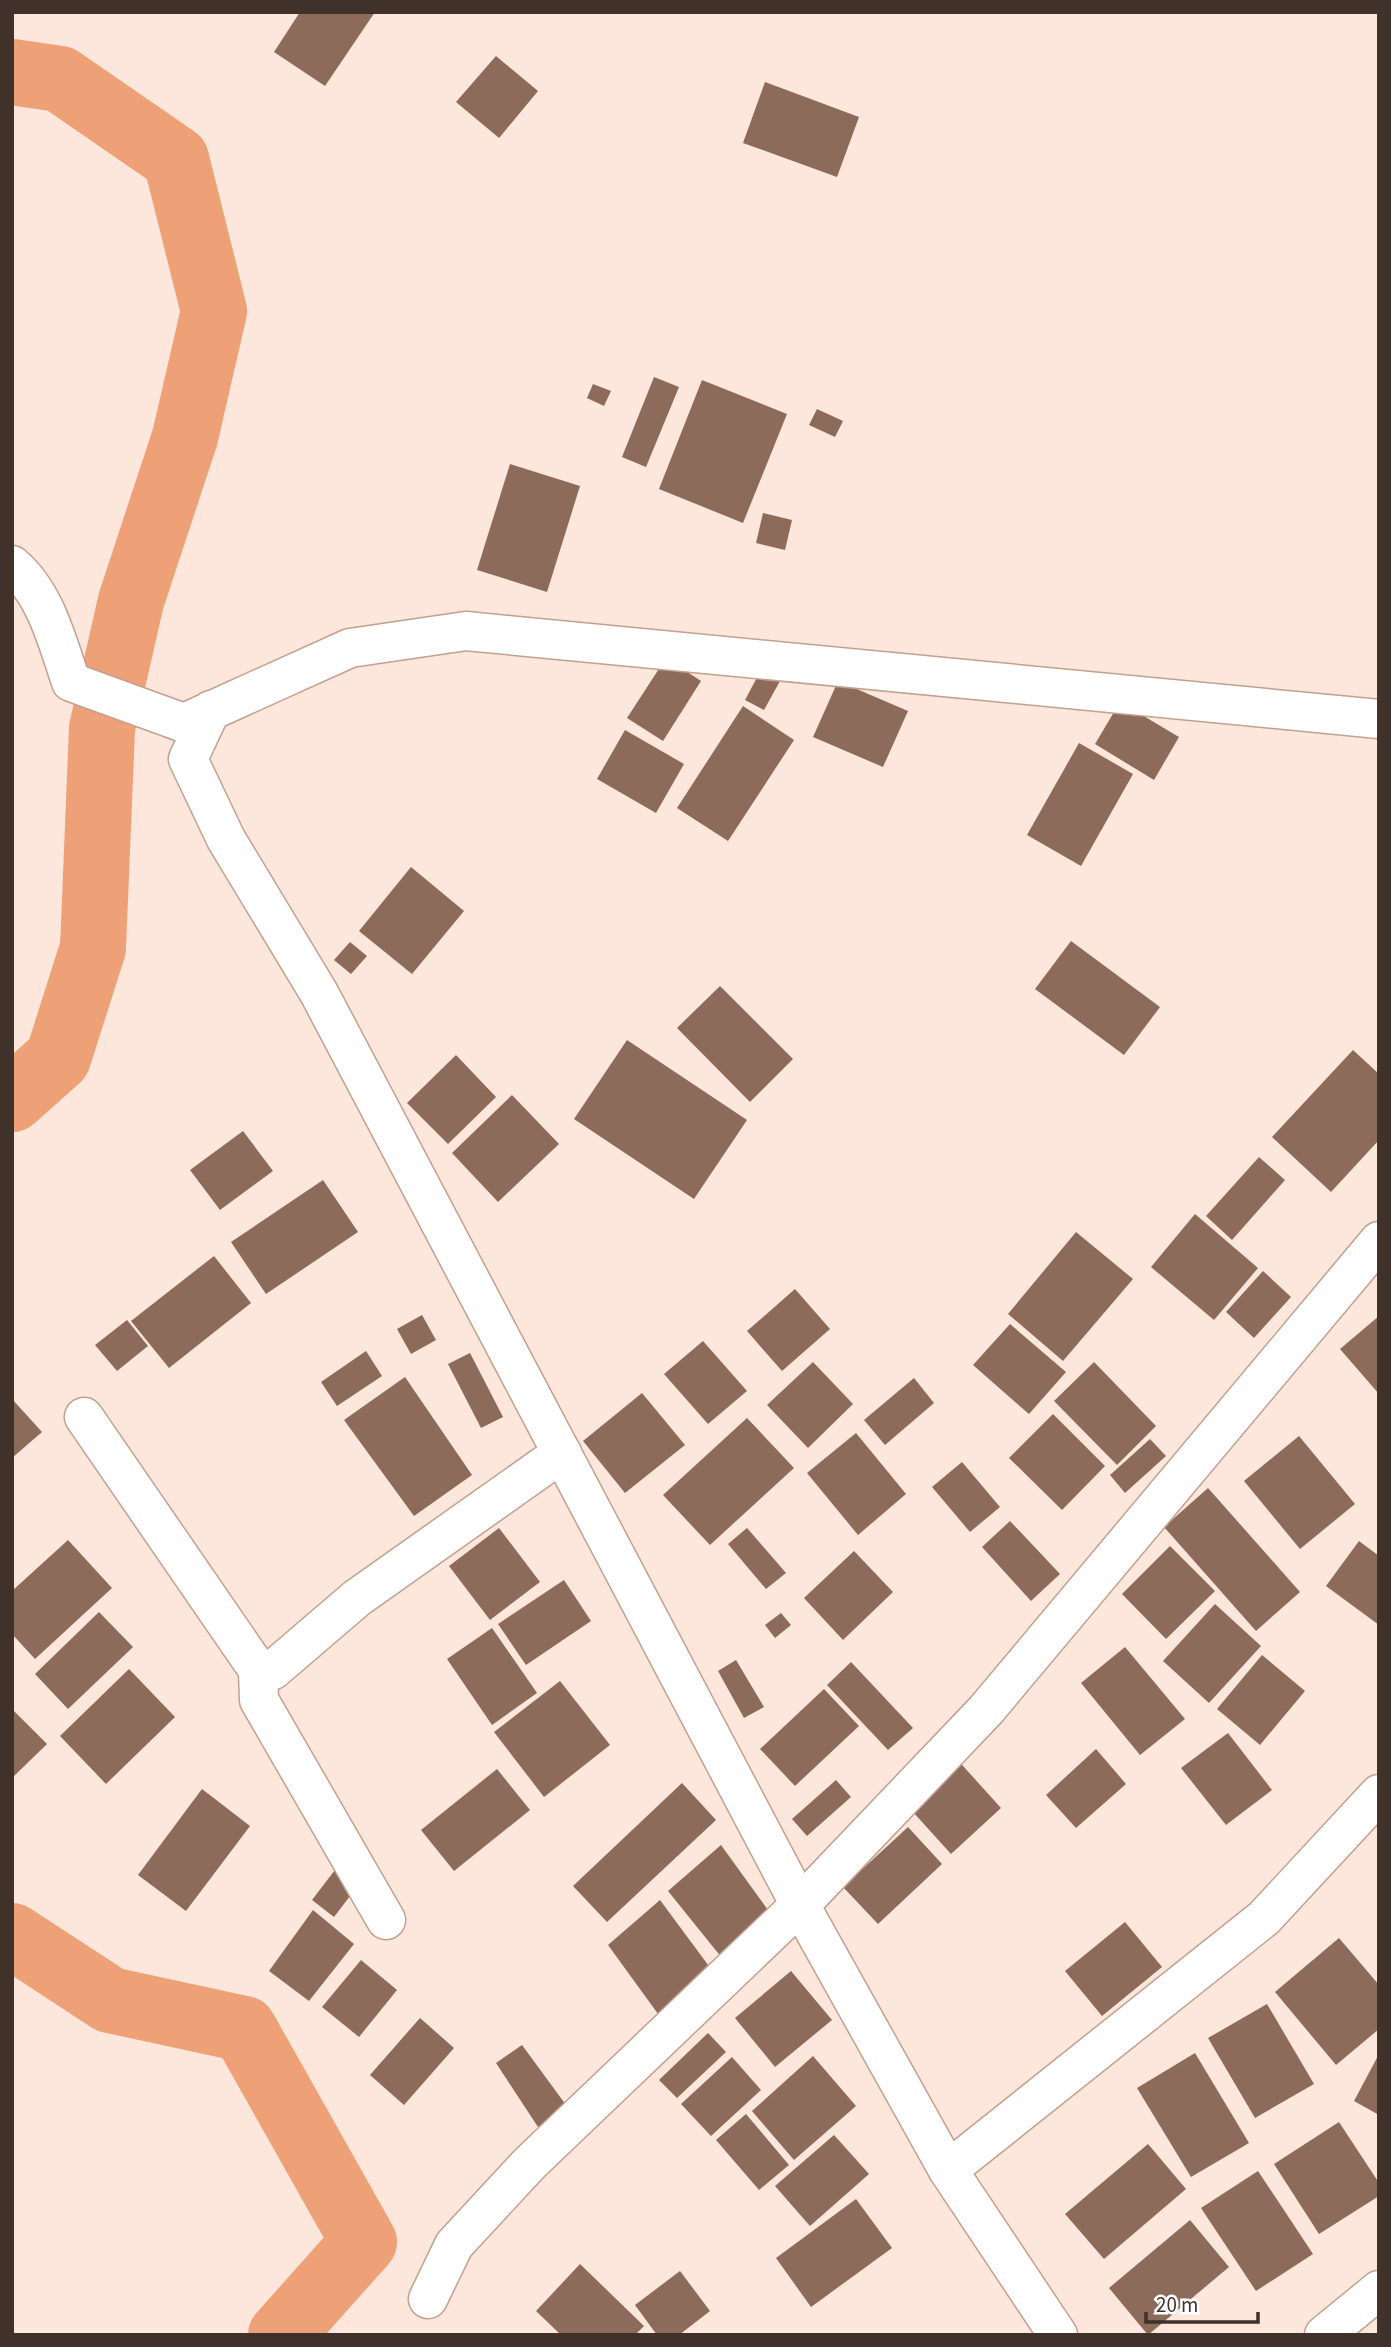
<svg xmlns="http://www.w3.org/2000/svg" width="1391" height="2347" font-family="'Source Sans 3',sans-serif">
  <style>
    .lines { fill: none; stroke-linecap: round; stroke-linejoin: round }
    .river { stroke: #eea077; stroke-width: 66 }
    .building { fill: #8c6b5b }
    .minor-casing { stroke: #c3a08f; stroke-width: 41 }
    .minor { stroke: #fff; stroke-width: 38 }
  </style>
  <rect width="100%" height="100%" fill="#fde6db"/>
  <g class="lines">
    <g class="river">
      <polyline points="12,72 60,79 176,159 214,311 185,437 131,601 102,728 93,948 58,1058 12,1099"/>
      <polyline points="12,1936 110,2000 244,2029 364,2242 281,2335"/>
    </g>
  </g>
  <g class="building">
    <polygon points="300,12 375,12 325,86 274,52"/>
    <polygon points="496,56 538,91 499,138 456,102"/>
    <polygon points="765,82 859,117 837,177 743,143"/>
    <polygon points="654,377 679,387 646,467 622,457"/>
    <polygon points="702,380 787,414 743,523 659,489"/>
    <polygon points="593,384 611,391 604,406 587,398"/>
    <polygon points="817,409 843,421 835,437 809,425"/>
    <polygon points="510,464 580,486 547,592 477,570"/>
    <polygon points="763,513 792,520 785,550 756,543"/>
    <polygon points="666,658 701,681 663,741 627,718"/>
    <polygon points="761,670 780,681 764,710 745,700"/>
    <polygon points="838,681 908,711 883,767 813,737"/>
    <polygon points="1120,702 1179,737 1154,780 1095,744"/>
    <polygon points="743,706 794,740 728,841 677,808"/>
    <polygon points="625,730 684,764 656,813 597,779"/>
    <polygon points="1079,743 1133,774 1081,866 1027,835"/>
    <polygon points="411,867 464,911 412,974 359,931"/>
    <polygon points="1071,941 1160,1007 1124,1055 1035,989"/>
    <polygon points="350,942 367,956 351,974 334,960"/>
    <polygon points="720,986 793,1059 750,1102 677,1028"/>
    <polygon points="627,1040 747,1120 694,1199 574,1119"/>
    <polygon points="1353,1050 1379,1074 1379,1140 1331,1192 1272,1137"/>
    <polygon points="456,1055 496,1097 448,1144 407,1103"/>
    <polygon points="512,1095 559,1144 498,1202 452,1153"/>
    <polygon points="243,1131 273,1171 220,1210 190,1170"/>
    <polygon points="1259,1157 1285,1180 1232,1240 1206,1216"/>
    <polygon points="323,1180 358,1232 266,1294 231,1242"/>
    <polygon points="1195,1214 1258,1268 1214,1320 1151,1267"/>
    <polygon points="1076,1232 1133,1279 1063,1361 1008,1314"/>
    <polygon points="214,1256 251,1303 169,1368 131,1321"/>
    <polygon points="1263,1271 1291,1297 1254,1338 1226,1312"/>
    <polygon points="795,1289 830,1329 782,1371 747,1331"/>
    <polygon points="422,1315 436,1340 411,1354 397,1329"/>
    <polygon points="1379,1316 1379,1394 1340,1349"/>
    <polygon points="127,1320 148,1346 117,1371 95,1345"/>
    <polygon points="1010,1324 1066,1372 1029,1414 973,1365"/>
    <polygon points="703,1341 747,1391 708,1424 664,1374"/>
    <polygon points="366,1351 382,1376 337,1406 321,1382"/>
    <polygon points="470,1353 503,1417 481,1428 448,1364"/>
    <polygon points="813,1362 853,1404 808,1448 767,1405"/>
    <polygon points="1094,1362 1156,1426 1117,1465 1054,1401"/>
    <polygon points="405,1377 472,1475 414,1516 344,1420"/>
    <polygon points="914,1378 934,1403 885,1445 864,1420"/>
    <polygon points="642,1393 685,1445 625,1493 583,1441"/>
    <polygon points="12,1399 42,1432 12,1458"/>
    <polygon points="1053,1414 1105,1466 1062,1510 1009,1458"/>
    <polygon points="747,1418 794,1468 710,1545 663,1495"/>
    <polygon points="856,1433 906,1494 858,1535 807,1473"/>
    <polygon points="1299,1436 1355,1504 1300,1549 1244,1481"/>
    <polygon points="1150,1439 1166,1456 1125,1493 1110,1475"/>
    <polygon points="962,1462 1000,1507 970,1532 932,1487"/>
    <polygon points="1208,1488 1300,1592 1256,1631 1164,1527"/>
    <polygon points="1010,1521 1060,1574 1031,1601 982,1547"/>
    <polygon points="499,1528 540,1582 490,1620 449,1566"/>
    <polygon points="747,1528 786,1573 766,1589 728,1544"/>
    <polygon points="68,1540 112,1588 35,1659 12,1634 12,1591"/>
    <polygon points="1359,1541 1379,1556 1379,1625 1326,1586"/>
    <polygon points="1170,1546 1215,1591 1166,1639 1122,1594"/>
    <polygon points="854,1551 893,1592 843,1640 804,1598"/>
    <polygon points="564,1580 591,1621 526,1665 498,1624"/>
    <polygon points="1215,1604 1261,1646 1209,1703 1163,1661"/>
    <polygon points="99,1612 133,1647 68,1709 35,1674"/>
    <polygon points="781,1613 791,1625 775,1638 765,1625"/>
    <polygon points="492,1628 537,1693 492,1725 447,1659"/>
    <polygon points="1125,1647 1185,1719 1140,1755 1081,1683"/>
    <polygon points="1262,1655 1305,1691 1260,1745 1217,1709"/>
    <polygon points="736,1660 764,1707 744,1718 718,1671"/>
    <polygon points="851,1662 913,1728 888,1750 827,1685"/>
    <polygon points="129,1669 175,1717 106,1784 60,1736"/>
    <polygon points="560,1681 610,1745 544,1797 494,1732"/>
    <polygon points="824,1689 859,1726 795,1786 760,1749"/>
    <polygon points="12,1709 47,1744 12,1778"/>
    <polygon points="1228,1733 1272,1790 1226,1825 1181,1768"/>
    <polygon points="1096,1749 1126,1784 1076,1828 1046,1795"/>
    <polygon points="954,1756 1001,1808 951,1854 904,1802"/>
    <polygon points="497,1769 530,1810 454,1871 421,1830"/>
    <polygon points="836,1780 851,1797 807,1836 792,1819"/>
    <polygon points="682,1783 716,1820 607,1922 573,1886"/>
    <polygon points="202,1789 250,1826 186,1911 138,1875"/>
    <polygon points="908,1827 942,1864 878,1924 843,1887"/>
    <polygon points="721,1845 773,1917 722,1958 668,1891"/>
    <polygon points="338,1866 360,1883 334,1917 312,1900"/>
    <polygon points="660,1900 714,1973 661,2018 608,1945"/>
    <polygon points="313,1910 354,1944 309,2001 269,1971"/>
    <polygon points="1125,1922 1162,1967 1102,2016 1065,1971"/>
    <polygon points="1339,1938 1379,1985 1379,2029 1336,2065 1275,1992"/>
    <polygon points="361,1960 397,1990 359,2037 322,2007"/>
    <polygon points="791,1971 832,2020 775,2067 735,2018"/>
    <polygon points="1267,2004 1314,2084 1255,2118 1208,2038"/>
    <polygon points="420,2018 454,2048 404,2105 370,2075"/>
    <polygon points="708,2033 726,2052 677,2098 659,2080"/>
    <polygon points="522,2045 566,2105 538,2127 496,2063"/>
    <polygon points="1195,2053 1249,2143 1191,2177 1137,2088"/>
    <polygon points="1379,2054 1379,2115 1354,2101"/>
    <polygon points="813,2056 856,2106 794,2160 752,2111"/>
    <polygon points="732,2057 761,2090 711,2136 681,2104"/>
    <polygon points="746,2114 789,2165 759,2190 716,2140"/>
    <polygon points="1339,2122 1379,2183 1379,2196 1319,2234 1274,2164"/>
    <polygon points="834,2135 869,2174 810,2226 775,2186"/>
    <polygon points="1148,2144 1186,2189 1104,2259 1065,2214"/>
    <polygon points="1258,2171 1313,2254 1256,2291 1201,2208"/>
    <polygon points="856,2199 892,2248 811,2307 776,2258"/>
    <polygon points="1190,2220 1229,2267 1148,2335 1109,2288"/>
    <polygon points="580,2264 644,2326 635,2335 561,2335 536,2311"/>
    <polygon points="680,2271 710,2311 679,2335 657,2335 635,2305"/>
  </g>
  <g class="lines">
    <g class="minor-casing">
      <g id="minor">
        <path d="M12 565C46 594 57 641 71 682L184 723 350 648 466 631 1379 719"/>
        <polyline points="211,710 188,759 226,839 319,993 800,1905 948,2170 1058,2335"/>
        <polyline points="84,1417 258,1670 259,1700 386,1920"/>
        <polyline points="258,1670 273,1670 357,1598 562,1453"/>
        <polyline points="948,2170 1264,1918 1379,1794"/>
        <polyline points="428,2299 454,2245 529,2164 800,1905 986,1710 1379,1241"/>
        <polyline points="1324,2335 1379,2290"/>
      </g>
    </g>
    <use href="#minor" class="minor"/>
  </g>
  <rect width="1391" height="2347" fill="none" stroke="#40312a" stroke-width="28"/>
  <path d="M1146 2312v10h112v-10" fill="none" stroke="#40312a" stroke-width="3.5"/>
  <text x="1156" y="2312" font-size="21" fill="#40312a" stroke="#ffffff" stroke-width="5" paint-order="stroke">20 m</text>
</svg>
